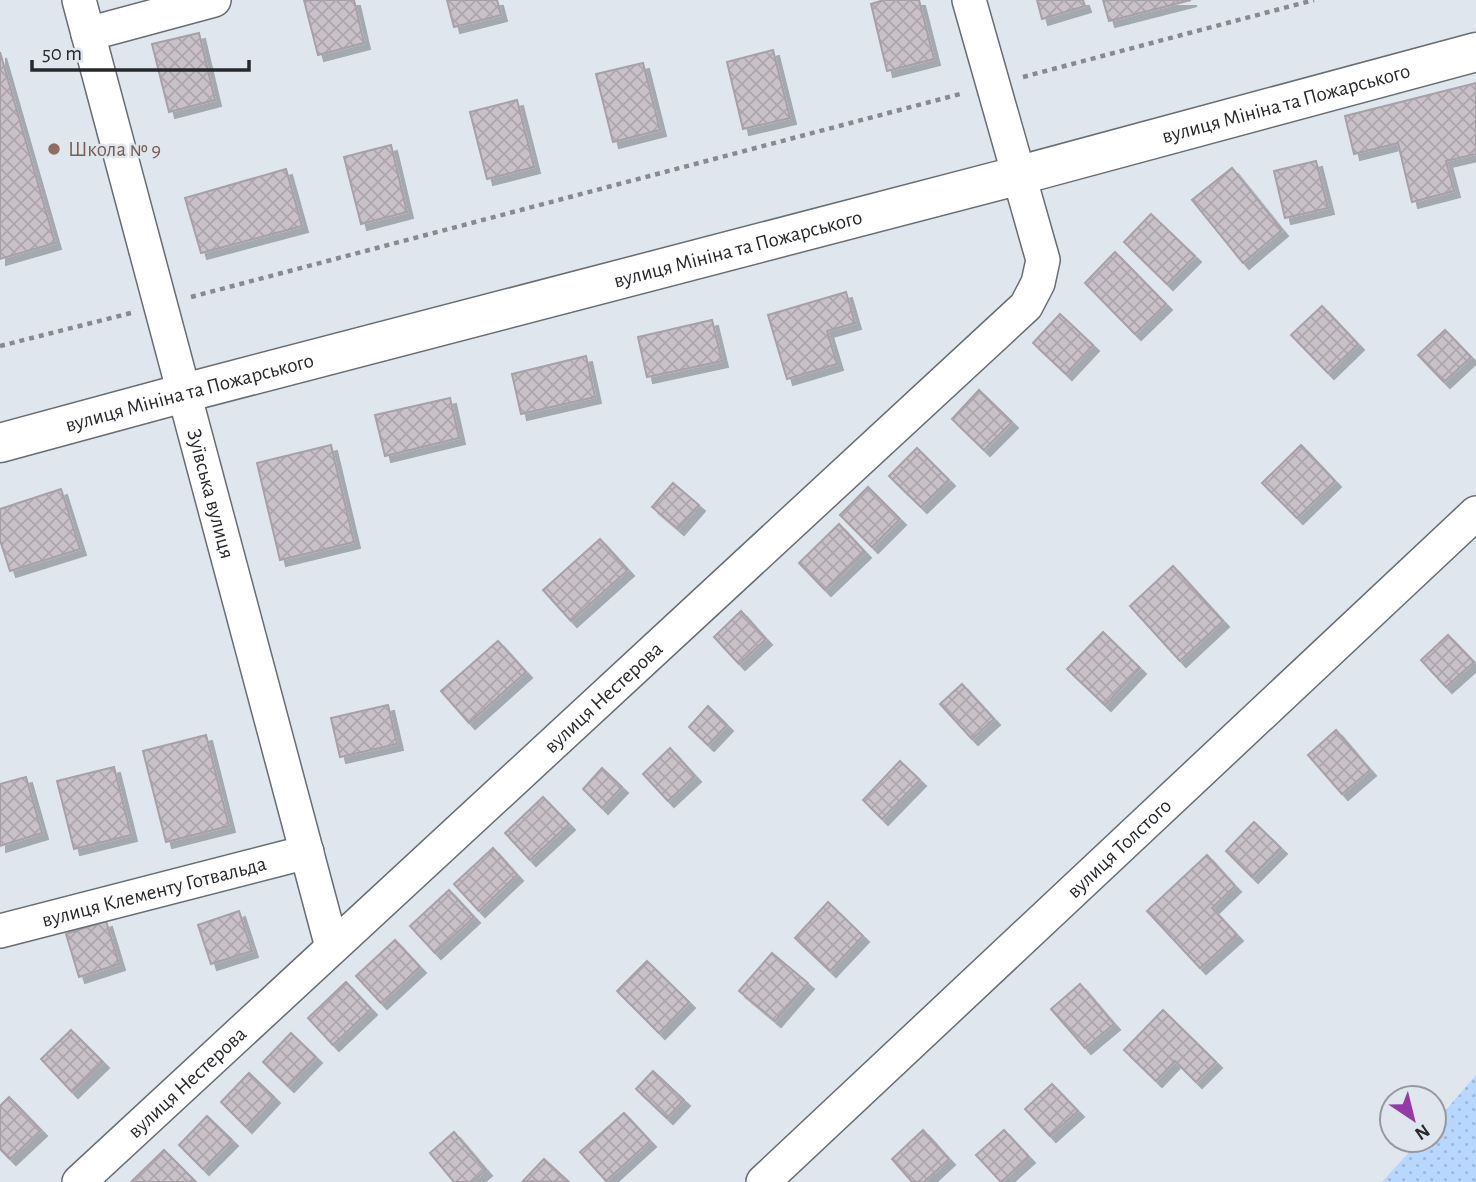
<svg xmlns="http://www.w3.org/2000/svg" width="1476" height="1182" font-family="'Alegreya Sans',sans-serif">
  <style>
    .grass { fill: url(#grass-dots) }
    .building { fill: url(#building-cross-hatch); stroke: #a7a0a6; stroke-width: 2; filter: url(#shadow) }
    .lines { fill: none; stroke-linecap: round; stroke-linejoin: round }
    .minor-casing { stroke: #676d73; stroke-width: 36 }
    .tertiary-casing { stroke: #676d73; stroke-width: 41 }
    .path { stroke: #878b91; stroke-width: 4.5; stroke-dasharray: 5 5; stroke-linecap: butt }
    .minor { stroke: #fff; stroke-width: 33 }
    .tertiary { stroke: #fff; stroke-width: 38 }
    .education-dot { fill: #8d6e63; stroke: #e0e6ee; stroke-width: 2.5 }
    .labels { text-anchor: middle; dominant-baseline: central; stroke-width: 5; stroke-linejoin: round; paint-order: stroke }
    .street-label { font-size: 21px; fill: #26282b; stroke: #e0e6ee }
    .education-label { font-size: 21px; fill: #785e54; stroke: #e0e6ee; text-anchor: start }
  </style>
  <defs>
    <pattern id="grass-dots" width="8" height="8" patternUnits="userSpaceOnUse" patternTransform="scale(1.75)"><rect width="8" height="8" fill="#b7d7fe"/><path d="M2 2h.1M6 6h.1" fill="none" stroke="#9db9da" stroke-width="1.8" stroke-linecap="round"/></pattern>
    <pattern id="building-cross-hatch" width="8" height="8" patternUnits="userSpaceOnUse" patternTransform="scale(1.75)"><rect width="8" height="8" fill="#c9c1c8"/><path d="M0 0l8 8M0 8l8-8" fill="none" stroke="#aca6ac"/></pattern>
    <filter id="shadow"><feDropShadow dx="6" dy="6" stdDeviation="0" flood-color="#0004"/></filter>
  </defs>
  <rect width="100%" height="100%" fill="#e0e6ee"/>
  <polygon class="grass" points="1476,1075 1476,1182 1382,1182 1420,1140 1434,1140 1434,1124"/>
  <g class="building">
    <polygon points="304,0 354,0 364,43 318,55"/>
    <polygon points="447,0 497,0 501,15 454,27"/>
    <polygon points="884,0 919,0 934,59 887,71 871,4"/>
    <polygon points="1037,0 1083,0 1085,6 1042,19"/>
    <polygon points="1103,0 1191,0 1109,21"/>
    <polygon points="199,33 215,100 169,112 152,44"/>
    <polygon points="773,50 790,118 743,129 727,62"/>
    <polygon points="0,52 55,243 0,259"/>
    <polygon points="643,63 660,130 613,142 596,74"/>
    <polygon points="1476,83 1476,154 1446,161 1454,191 1412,202 1398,143 1354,154 1345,116"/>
    <polygon points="517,100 534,167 487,179 470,112"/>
    <polygon points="391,145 407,212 361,224 344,157"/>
    <polygon points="1316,161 1328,208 1285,218 1274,171"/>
    <polygon points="1232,168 1282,230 1243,263 1192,200"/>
    <polygon points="286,169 302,226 201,253 185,198"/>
    <polygon points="1151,214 1195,256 1167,284 1124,242"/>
    <polygon points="1115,252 1166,304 1135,334 1085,283"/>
    <polygon points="846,292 855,323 827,331 837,364 787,379 768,315"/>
    <polygon points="1322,306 1358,344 1328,373 1291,335"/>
    <polygon points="1060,314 1093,345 1066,374 1033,343"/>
    <polygon points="712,320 722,361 647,377 638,337"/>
    <polygon points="1445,330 1471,357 1444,382 1418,355"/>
    <polygon points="586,356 595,397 521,414 512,374"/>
    <polygon points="979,390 1012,422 984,450 952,419"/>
    <polygon points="450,398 459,438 385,456 375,415"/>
    <polygon points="331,445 354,542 280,560 257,463"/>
    <polygon points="1301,445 1335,481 1297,518 1262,483"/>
    <polygon points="917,448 949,480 921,507 889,476"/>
    <polygon points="673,483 699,505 678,529 652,507"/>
    <polygon points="868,487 900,519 872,547 840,515"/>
    <polygon points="61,489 80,549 10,571 0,540 0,509"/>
    <polygon points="839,524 865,552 825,590 799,563"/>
    <polygon points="600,539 628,570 571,621 543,590"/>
    <polygon points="1173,566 1223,621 1180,661 1130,606"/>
    <polygon points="741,611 766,639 739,664 714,637"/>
    <polygon points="1103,632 1140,668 1105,705 1067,669"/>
    <polygon points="1448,635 1474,662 1446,687 1421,660"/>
    <polygon points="498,641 526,672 469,723 441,691"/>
    <polygon points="962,684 994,719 972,739 940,704"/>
    <polygon points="388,705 397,744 340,757 331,718"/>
    <polygon points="708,706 727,725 708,745 689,727"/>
    <polygon points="1336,730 1370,770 1342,794 1308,755"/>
    <polygon points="206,735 229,826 166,842 143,751"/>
    <polygon points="670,748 695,776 668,801 643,774"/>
    <polygon points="900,761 920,780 882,819 863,800"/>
    <polygon points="114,767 131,835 74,849 57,781"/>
    <polygon points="602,768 622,787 602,808 583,789"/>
    <polygon points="26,777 42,833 0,846 0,784"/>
    <polygon points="543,797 569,824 530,860 505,833"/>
    <polygon points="1254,822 1281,848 1252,877 1226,851"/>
    <polygon points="493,848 517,875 479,911 454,884"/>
    <polygon points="1207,855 1235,886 1212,908 1237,935 1200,968 1147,911"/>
    <polygon points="449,890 474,917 435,953 410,926"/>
    <polygon points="828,902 863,936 830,971 795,938"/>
    <polygon points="239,911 252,951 211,964 198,925"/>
    <polygon points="106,921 119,964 79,977 66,934"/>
    <polygon points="395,940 420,967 381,1003 356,976"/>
    <polygon points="772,953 808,983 775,1021 739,991"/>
    <polygon points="647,961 689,1002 659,1033 617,991"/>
    <polygon points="346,982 371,1009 333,1045 308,1018"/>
    <polygon points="1080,984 1114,1024 1085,1048 1051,1009"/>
    <polygon points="1163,1010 1216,1062 1196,1082 1175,1061 1156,1081 1124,1050"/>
    <polygon points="71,1030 103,1062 72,1092 41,1059"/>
    <polygon points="291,1033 316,1057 288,1086 263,1062"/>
    <polygon points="653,1071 684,1100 667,1118 636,1089"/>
    <polygon points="249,1073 274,1097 246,1127 221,1102"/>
    <polygon points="1052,1084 1078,1111 1050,1136 1025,1109"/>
    <polygon points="9,1097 41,1130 10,1159 0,1149 0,1106"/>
    <polygon points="624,1113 650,1141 606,1181 580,1152"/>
    <polygon points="207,1116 232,1140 203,1169 179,1145"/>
    <polygon points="923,1130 949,1159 924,1182 912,1182 892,1159"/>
    <polygon points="1004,1130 1029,1157 1001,1182 976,1155"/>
    <polygon points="454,1132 486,1170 472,1182 454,1182 430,1153"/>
    <polygon points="164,1150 196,1182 131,1182"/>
    <polygon points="544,1159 569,1182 523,1181"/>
  </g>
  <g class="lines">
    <g class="minor-casing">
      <g id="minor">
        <path id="s1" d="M79 0 332 947"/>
        <polyline points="88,34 214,0"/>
        <path id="s2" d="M0 931 307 852"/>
        <path id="s3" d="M79 1182 1026 306 1038 283 1043 260 969 0"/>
        <path id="s4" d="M763 1182 1476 513"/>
      </g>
    </g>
    <g class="tertiary-casing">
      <g id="tertiary">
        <path id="s5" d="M0 443 184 393 1020 175 1476 52"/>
      </g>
    </g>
    <g class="path">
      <polyline points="1023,77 1314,0"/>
      <polyline points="191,297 964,93"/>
      <polyline points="0,346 131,313"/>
    </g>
    <use href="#minor" class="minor"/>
    <use href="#tertiary" class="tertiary"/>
  </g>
  <circle class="education-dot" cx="54" cy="149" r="7"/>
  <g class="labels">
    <g class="street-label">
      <text stroke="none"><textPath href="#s5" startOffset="1330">вулиця Мініна та Пожарського</textPath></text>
      <text stroke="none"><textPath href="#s5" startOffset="763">вулиця Мініна та Пожарського</textPath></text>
      <text stroke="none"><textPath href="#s5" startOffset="196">вулиця Мініна та Пожарського</textPath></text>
      <text stroke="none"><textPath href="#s1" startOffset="511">Зуївська вулиця</textPath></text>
      <text stroke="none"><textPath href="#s3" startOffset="714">вулиця Нестерова</textPath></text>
      <text stroke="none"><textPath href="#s4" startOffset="488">вулиця Толстого</textPath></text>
      <text stroke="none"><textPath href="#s2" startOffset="159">вулиця Клементу Готвальда</textPath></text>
      <text stroke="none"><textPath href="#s3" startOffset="147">вулиця Нестерова</textPath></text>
    </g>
    <g class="education-label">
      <text x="68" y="149">Школа № 9</text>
    </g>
  </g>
  <g transform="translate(1413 1119) rotate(145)"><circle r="33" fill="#e0e6ee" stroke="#969aa0" stroke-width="2"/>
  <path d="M0-5L12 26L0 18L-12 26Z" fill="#963aa5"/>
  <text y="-10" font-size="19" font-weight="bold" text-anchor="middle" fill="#26282b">N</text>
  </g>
  <path d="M32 60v10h217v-10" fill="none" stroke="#26282b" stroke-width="3.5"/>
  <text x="42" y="60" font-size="21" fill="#26282b" stroke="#e0e6ee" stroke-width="5" paint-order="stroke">50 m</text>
</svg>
